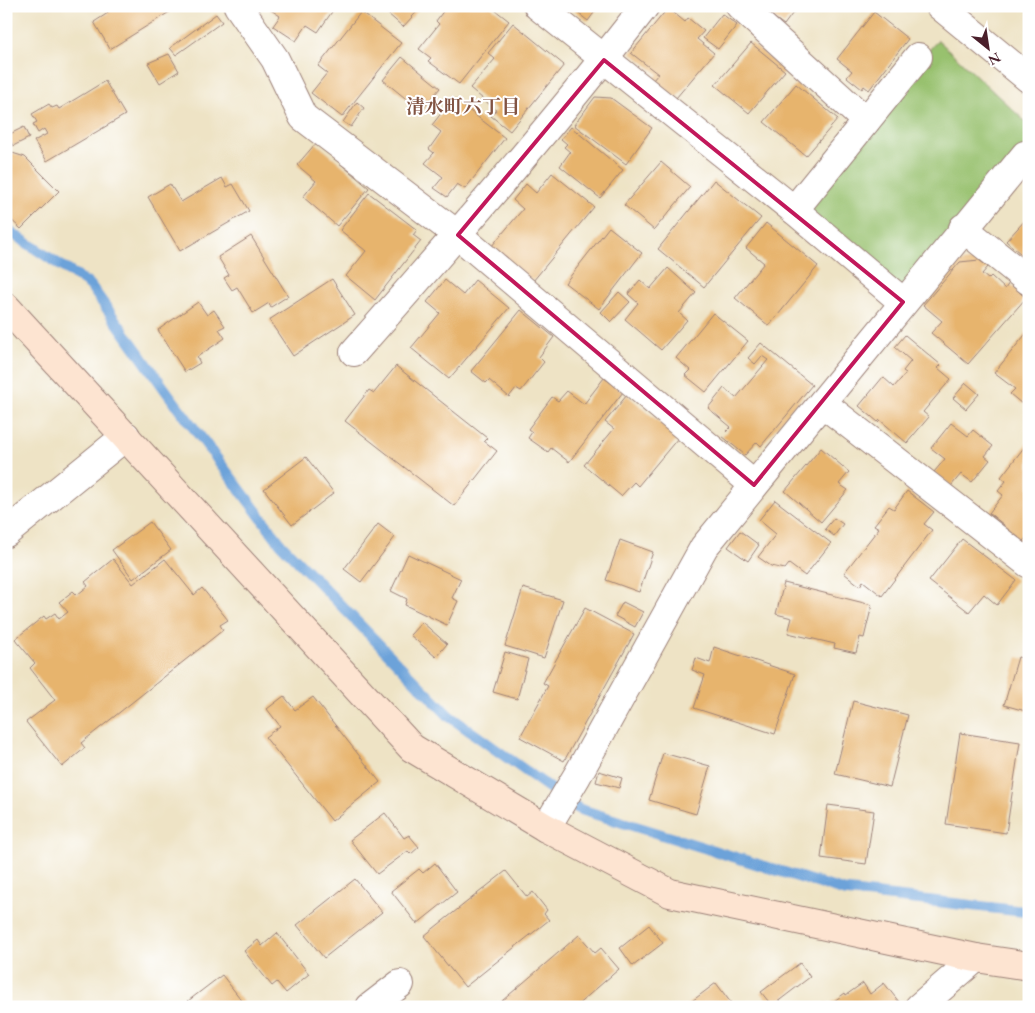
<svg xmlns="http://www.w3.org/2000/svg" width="1035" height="1013" font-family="'EB Garamond','Noto Serif JP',serif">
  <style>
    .green { fill: #98c16e; stroke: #71704c }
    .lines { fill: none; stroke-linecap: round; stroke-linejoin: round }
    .stream { stroke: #6ca2d9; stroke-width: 11 }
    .building { fill: #e7b46d }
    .street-casing { stroke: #9c8178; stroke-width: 30 }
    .secondary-casing { stroke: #9c8178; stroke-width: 30 }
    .street { stroke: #fff; stroke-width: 28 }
    .secondary { stroke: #fde4d1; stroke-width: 28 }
    .marked { fill: none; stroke: #c2185b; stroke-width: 4; stroke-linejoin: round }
    .labels { text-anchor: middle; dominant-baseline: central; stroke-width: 4; stroke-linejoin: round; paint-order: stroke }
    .neighbourhood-label { font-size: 19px; font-weight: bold; fill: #815342; stroke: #fff }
  </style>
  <rect width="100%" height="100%" fill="#fff"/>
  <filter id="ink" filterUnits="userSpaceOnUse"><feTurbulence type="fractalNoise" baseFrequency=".02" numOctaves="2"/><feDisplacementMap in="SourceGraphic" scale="10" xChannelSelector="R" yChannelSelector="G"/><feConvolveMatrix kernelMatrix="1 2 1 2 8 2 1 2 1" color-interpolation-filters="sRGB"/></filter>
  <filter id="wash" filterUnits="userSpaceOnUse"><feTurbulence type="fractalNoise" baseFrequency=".0096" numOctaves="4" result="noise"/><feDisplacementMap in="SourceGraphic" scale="20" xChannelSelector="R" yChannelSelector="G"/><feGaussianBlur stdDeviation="1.12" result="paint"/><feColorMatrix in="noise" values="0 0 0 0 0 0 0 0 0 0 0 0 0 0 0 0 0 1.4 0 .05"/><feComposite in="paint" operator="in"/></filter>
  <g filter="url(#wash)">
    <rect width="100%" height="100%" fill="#eee3c5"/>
    <polygon class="green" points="938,40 1029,125 1029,149 903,302 794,210 866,121"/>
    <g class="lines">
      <polyline class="stream" points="6,229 90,285 169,395 281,544 449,716 579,809 844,891 1029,912"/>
    </g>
    <g id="blocks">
      <g class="building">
        <polygon points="109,6 179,6 110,49 94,22 108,13 105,8"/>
        <polygon points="265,6 336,6 318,32 307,25 296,41 273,26 280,16"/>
        <polygon points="379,6 422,6 403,27"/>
        <polygon points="447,6 490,6 509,21 459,84 428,61 431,58 419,49 439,24 436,21"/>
        <polygon points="569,6 599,6 588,21"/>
        <polygon points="762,6 798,6 784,25 761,8"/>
        <polygon points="668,8 685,22 688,18 704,31 697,39 714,53 676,98 653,80 658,74 631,53"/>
        <polygon points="361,12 401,43 342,117 311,93 327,73 318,66"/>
        <polygon points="874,12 908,39 869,90 864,86 862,89 847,77 852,71 837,59"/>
        <polygon points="216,14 222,22 176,55 170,48"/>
        <polygon points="722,14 737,25 718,49 703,38"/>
        <polygon points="513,23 564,65 510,131 491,116 496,110 470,88 495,59 488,53"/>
        <polygon points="751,43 785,71 749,113 715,85"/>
        <polygon points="169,54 179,71 160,83 148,63"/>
        <polygon points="402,57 440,88 421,111 383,80"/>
        <polygon points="105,81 125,115 47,161 34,141 47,134 44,129 38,133 33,124 37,122 32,114 49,104 52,108 57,106 59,109"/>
        <polygon points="796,84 838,119 806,156 764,122"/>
        <polygon points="595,97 611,98 652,128 626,164 574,125"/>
        <polygon points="453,98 505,138 465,189 457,184 447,197 434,188 443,177 425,163 434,153 429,149 441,132 432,125"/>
        <polygon points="357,102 364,108 351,127 343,122"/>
        <polygon points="24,127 29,138 13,146 8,135"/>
        <polygon points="571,127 623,170 600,198 560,166 570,152 564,147 567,144 561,139"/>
        <polygon points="316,143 369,188 337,226 303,197 316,181 297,165"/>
        <polygon points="6,151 25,157 59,191 21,229 6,215"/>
        <polygon points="661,162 690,187 654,230 624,205"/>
        <polygon points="552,173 594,207 533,281 491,247 523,209 513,200 526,184 536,193"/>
        <polygon points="222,178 227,187 233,184 249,211 180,251 148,197 170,184 181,202"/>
        <polygon points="714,180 761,218 704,287 658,249"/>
        <polygon points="369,193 417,230 413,235 421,241 375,300 346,276 366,251 340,230"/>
        <polygon points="1029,216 1029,261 1006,241"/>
        <polygon points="766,223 818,266 769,326 735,298 764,263 746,248"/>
        <polygon points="609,227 642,253 599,309 565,283"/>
        <polygon points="251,236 288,296 271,307 269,303 253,313 237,287 232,290 224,278 229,275 218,257"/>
        <polygon points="979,260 988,267 982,274 988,279 991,276 1005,289 1009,283 1026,298 968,364 931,333 942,321 923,305 960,262"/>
        <polygon points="668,268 696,293 679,313 687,320 661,350 625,319 638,303 628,294 640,280 650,289"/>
        <polygon points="332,279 355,315 293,356 269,320"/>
        <polygon points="445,280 463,295 475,280 509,308 449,379 411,348 440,313 427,302"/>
        <polygon points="619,292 630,302 611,322 601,312"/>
        <polygon points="198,302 207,315 214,310 225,326 219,329 225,338 197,357 200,363 185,372 158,330"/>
        <polygon points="521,310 554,337 539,357 544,362 521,391 516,388 509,397 489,380 486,383 471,371"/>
        <polygon points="713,313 748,341 706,392 685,375 690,370 676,358"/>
        <polygon points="1029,330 1029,396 1022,404 1010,394 1015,389 994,373"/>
        <polygon points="905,335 941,365 938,368 951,379 923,412 929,417 907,443 880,420 878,422 859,406 883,377 894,387 906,373 903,371 911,361 895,347"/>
        <polygon points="761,343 812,385 761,446 757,442 745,455 722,436 731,427 708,408 724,388 736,398 768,360 762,356 755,364 748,358"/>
        <polygon points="396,366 487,438 484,441 497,451 454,506 345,421 369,390 374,393"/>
        <polygon points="604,378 623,392 569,462 551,448 548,452 528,438 532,432 528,429 552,397 558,401 567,391 584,404"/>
        <polygon points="966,383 979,394 966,409 953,398"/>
        <polygon points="627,395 678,438 638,486 634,482 621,496 584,465 614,429 605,422"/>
        <polygon points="951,423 968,436 973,430 993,446 985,456 990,460 972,482 961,474 951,486 934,472 945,459 931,448"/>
        <polygon points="1029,441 1029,534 1020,545 1000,530 1004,525 989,513 1003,495 998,491 1006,481 1001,477"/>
        <polygon points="821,448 849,472 839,484 848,490 821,522 785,491"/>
        <polygon points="306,457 334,493 292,525 264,489"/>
        <polygon points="907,491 934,512 924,524 932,530 882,596 863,581 860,586 844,573 879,528 874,525 889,506 894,509"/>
        <polygon points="775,500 831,543 805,576 789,564 785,569 771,566 758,557 776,534 759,520"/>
        <polygon points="834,518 843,524 834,536 825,529"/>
        <polygon points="150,522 171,550 133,579 112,550"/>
        <polygon points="378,524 395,537 361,582 344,569"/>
        <polygon points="740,531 759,545 748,561 728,547"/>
        <polygon points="962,539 1016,580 997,605 984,594 969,612 929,581"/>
        <polygon points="620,540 653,552 639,592 606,580"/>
        <polygon points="408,554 461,579 452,598 458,601 447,625 405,605 407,599 391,591"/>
        <polygon points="113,559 133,584 165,559 194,595 202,588 228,620 220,625 223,630 81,743 85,748 62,767 26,722 55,700 30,668 35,663 15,639 44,616 46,619 55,613 59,619 68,612 59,602 73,591 77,595 88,586 85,582"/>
        <polygon points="784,583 872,605 864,638 860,637 856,653 834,648 835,644 788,633 792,618 776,614"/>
        <polygon points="523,588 563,600 544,658 505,646"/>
        <polygon points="623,602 643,612 635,627 615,616"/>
        <polygon points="585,608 634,634 564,761 520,737 548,686 543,683"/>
        <polygon points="422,622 447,644 436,657 410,635"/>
        <polygon points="714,647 795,674 775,734 694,708 705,675 692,670 696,658 710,663"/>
        <polygon points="505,652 528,659 517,699 493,692"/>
        <polygon points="1018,657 1029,660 1029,712 1004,705"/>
        <polygon points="284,696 295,710 313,697 380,782 332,821 265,737 280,726 267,709"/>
        <polygon points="853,701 908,715 890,787 835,774"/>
        <polygon points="960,733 1020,742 1006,833 946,824"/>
        <polygon points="663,753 710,766 696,814 649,800"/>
        <polygon points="599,771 622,778 619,788 596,782"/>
        <polygon points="828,805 874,811 866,864 821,858"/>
        <polygon points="385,813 404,838 409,835 419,847 411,854 408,851 377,874 350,840"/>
        <polygon points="435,863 457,892 417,924 391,891 419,869 423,873"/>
        <polygon points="506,871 527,897 533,892 547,910 544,914 549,920 465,987 424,936"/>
        <polygon points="355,879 382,912 324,958 297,925"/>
        <polygon points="649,925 663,943 633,966 620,948"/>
        <polygon points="277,933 309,974 286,993 277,982 272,986 244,951 258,940 262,946"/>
        <polygon points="579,935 595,953 601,948 619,969 575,1007 495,1007"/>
        <polygon points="800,963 810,977 772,1006 761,992"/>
        <polygon points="222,975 247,1007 193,1007 188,1001"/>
        <polygon points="716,983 734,1007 684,1007"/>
        <polygon points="863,983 870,994 884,983 903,1007 820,1007 826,1002 829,1005 845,993 846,995"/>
      </g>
    </g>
  </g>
  <g filter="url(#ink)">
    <use href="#blocks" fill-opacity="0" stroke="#9c8178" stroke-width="1"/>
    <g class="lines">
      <g class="street-casing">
        <g id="street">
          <polyline points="238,6 275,59 303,117 458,235 754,485"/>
          <polyline points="538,6 794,210 903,302"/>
          <polyline points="740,6 866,121"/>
          <polyline points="940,6 1029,79"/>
          <polyline points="794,210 918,57"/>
          <polyline points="963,228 1029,281"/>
          <path d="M354 352C454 239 553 125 645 6"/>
          <polyline points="822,403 1029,564"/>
          <polyline points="6,533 126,436"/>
          <polyline points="546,828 577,776 704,547 1025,155"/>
          <polyline points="370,1007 400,984"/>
          <polyline points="919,1007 976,958"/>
        </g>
      </g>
      <g class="secondary-casing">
        <polyline id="secondary" points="6,307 412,748 546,828 670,893 976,958 1029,966"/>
      </g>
      <use href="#street" class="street"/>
      <use href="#secondary" class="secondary"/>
    </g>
  </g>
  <path class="marked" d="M604 60 903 302 754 485 458 235Z"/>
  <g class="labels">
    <g class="neighbourhood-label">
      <text x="463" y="106">清水町六丁目</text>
    </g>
  </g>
  <rect width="1035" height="1013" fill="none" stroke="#fff" stroke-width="25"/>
  <g transform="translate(988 48) rotate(150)" stroke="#ffffff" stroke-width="4" paint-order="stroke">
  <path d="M0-4L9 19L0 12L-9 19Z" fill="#4a1f2b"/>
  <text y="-8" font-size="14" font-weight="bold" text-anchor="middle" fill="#4a1f2b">N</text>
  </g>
</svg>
